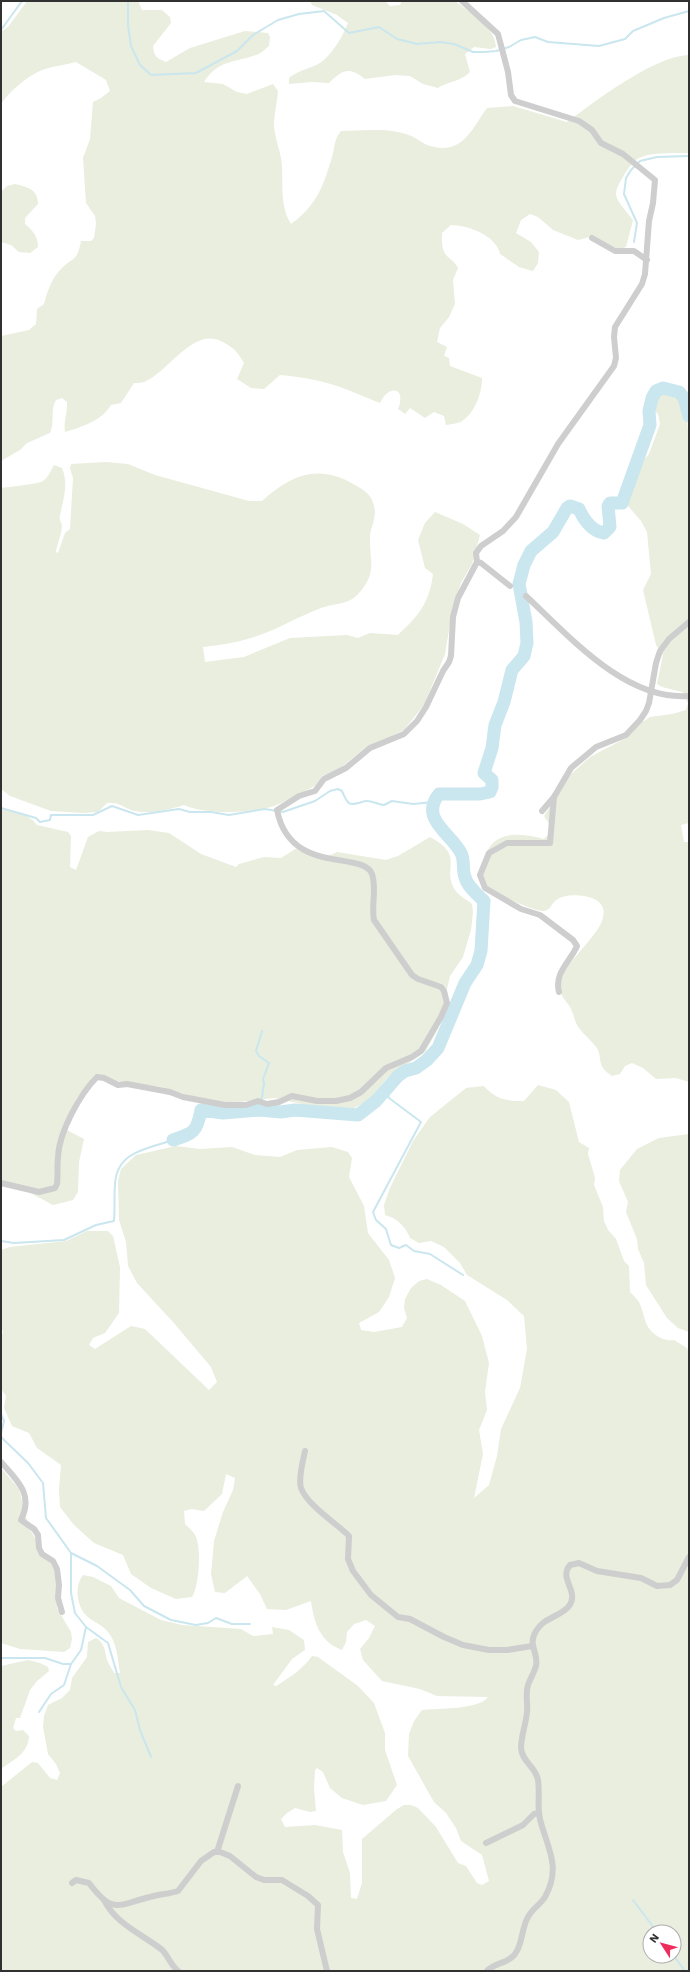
<svg xmlns="http://www.w3.org/2000/svg" width="690" height="1972" font-family="'Work Sans',sans-serif">
  <style>
    .green { fill: #e9eede; fill-rule: evenodd }
    .lines { fill: none; stroke-linecap: round; stroke-linejoin: round }
    .stream { stroke: #cae6ee; stroke-width: 2 }
    .river { stroke: #cae6ee; stroke-width: 13 }
    .minor { stroke: #cecece; stroke-width: 6 }
  </style>
  <rect width="100%" height="100%" fill="#fff"/>
  <g class="green">
    <path d="M27 1H138L142 10H162L170 17 171 23 153 46C154 56 156 58 166 62L190 48 245 31 268 33 270 37 269 46C265 49 261 54 256 55 234 63 219 59 204 82L223 84 237 92 247 94 273 84 278 91C277 103 274 115 274 126 275 139 281 152 282 166 283 186 280 206 291 224 317 205 323 187 332 157 335 147 334 139 341 131 363 131 390 127 411 136 417 138 423 144 430 146 463 155 471 130 487 108L513 106 567 122C596 101 654 56 689 55V153C676 153 650 152 639 158 632 162 627 170 623 177 620 182 616 188 616 194 616 201 628 213 633 220L626 247C614 252 604 242 594 236L578 240 553 230 538 217 530 214 521 220 516 233 531 242 539 252 538 263 533 271 519 267 500 254C497 236 468 225 451 225L442 233C442 240 441 250 447 256 451 260 455 262 458 268L453 280 455 304 449 317 440 328 437 342 447 347 444 356 449 358 450 366 482 378C482 393 475 413 462 421 458 424 450 424 446 425L444 416 434 412 425 418 410 408 405 414 398 409C402 401 402 386 389 392 385 394 382 399 380 403 369 399 359 394 348 390 326 381 303 377 280 375L264 389 251 388 237 379 244 363C237 351 235 349 223 342 194 326 170 370 146 381 143 383 137 383 134 383L121 403 111 405C101 421 84 426 65 432 63 422 68 412 67 402L62 398 56 400C50 410 55 422 50 433L27 443 20 450 1 461V336L29 330 36 324 37 309 44 304C47 292 52 277 62 268 74 256 77 262 81 241H91L94 238 96 224 95 216 86 203 83 158 90 139 93 102 101 98 110 91 106 80 76 62C65 65 53 66 42 70 27 76 10 91 1 104V32L8 27Z"/>
    <path d="M310 1H385L390 6 400 5 402 1H455C470 13 495 27 496 47L491 49 474 47 465 54 470 72C458 83 451 80 438 88L423 84 410 76 395 75 365 79C349 66 342 70 329 83L312 82 289 84V78C298 70 310 69 320 63 332 55 343 36 348 23L337 15 312 5Z"/>
    <path d="M15 184C27 187 38 189 38 204L25 218V224C33 231 38 236 38 247L30 253 19 252 11 245 1 242V192L7 186Z"/>
    <path d="M665 391C668 392 672 392 674 393 690 402 687 431 689 446V823L681 825 684 842H689V1082L676 1078 656 1079 643 1068 632 1063 625 1066 620 1074 612 1076C609 1074 605 1071 603 1068 599 1063 601 1054 597 1048 592 1041 584 1035 579 1028 575 1023 574 1015 571 1009 568 1002 560 997 560 988 560 960 610 932 603 908 598 893 564 892 555 901 551 905 550 910 544 911 535 912 492 892 486 886 482 880 482 865 484 859 493 829 520 833 544 839L548 835 550 825 544 816 570 775 590 757 628 737 641 723 650 717 672 714 686 710 688 703 682 692 662 687 657 684 663 655 656 645 643 590 651 574 647 532 641 521 628 506 629 491 637 468 649 454 660 424 658 414 654 410 658 395Z"/>
    <path d="M106 462 128 464 155 475 249 501H262C291 475 318 463 355 485 364 490 372 495 374 506 377 517 371 526 370 536 369 561 378 571 359 593 349 605 335 603 321 608 297 617 275 631 251 638 235 643 219 645 203 647L205 662 244 657 290 638 347 635 358 638 370 633 398 635C419 615 429 604 433 574L425 568 418 540 425 523 435 512 463 524 480 535 472 564 461 583 453 606 445 654 424 705 404 730 364 749 338 770 322 776C317 788 306 790 295 796 289 798 284 802 279 804 257 814 204 815 184 805 169 810 146 815 131 810 119 805 121 803 107 803L98 812 83 813 51 811 10 796 1 789V488C8 487 39 484 43 481 48 478 51 470 54 465L62 468C69 485 63 499 60 516 59 520 61 522 62 525 62 533 57 544 56 552L58 553 65 533 70 529 73 478 70 468 71 464Z"/>
    <path d="M1 809C13 813 29 813 37 825L68 832 71 836 70 867 76 870 88 837 99 831 107 832 148 830 169 833 201 854 236 867 239 864 264 857 281 858 297 848 313 857 322 859 337 852 386 860 398 856 430 837C466 856 441 868 455 890 459 896 466 899 472 904L473 912 471 930 463 957 450 976 438 1029 425 1052 388 1077 369 1100 354 1108 344 1111 324 1109 275 1098 229 1103 197 1098 162 1087 116 1081 95 1075 76 1099 63 1128 84 1139 79 1162 78 1192 73 1200 53 1205 19 1187 1 1181Z"/>
    <path d="M538 1085 556 1090 569 1102 579 1142 589 1148 588 1154 595 1178 594 1185 603 1207 604 1221 608 1230 616 1239 624 1261 629 1266 630 1292C633 1295 636 1298 639 1302 642 1308 643 1314 645 1320 648 1332 662 1342 674 1340L687 1348 689 1354V1971H1V1787L32 1762 38 1763 50 1778 57 1780 60 1773 56 1764 48 1754 43 1727 44 1716 48 1705 62 1698 70 1690 72 1678 87 1657 88 1642 96 1638C107 1644 104 1655 109 1664 110 1667 113 1670 114 1673H120C118 1661 117 1642 108 1632 102 1624 90 1621 84 1613 76 1602 75 1585 83 1575L93 1577 111 1586 119 1598 161 1620 182 1625 241 1629 253 1636 273 1634 272 1627 289 1630 304 1640 305 1650 292 1659 273 1685 276 1686C290 1677 302 1670 312 1656L318 1657 358 1686 374 1703 385 1733V1750L397 1785 386 1801 363 1805 342 1798 330 1788 323 1772 317 1768 315 1770 314 1788 316 1811 310 1812 295 1808 287 1813 281 1819 285 1827 315 1825 342 1830 343 1852 350 1873 351 1898 357 1899 362 1883V1839L397 1809 404 1805H411L418 1808 436 1827 458 1863 466 1866 477 1883 482 1885 489 1881 482 1855 461 1841 456 1828 446 1813 434 1802 408 1756 409 1734 414 1721 422 1710C438 1708 479 1710 488 1697L437 1696 420 1689 382 1681 363 1660 360 1649 369 1638 375 1626 366 1620 354 1624 347 1632 346 1642 342 1650C320 1642 314 1623 311 1601L286 1610 267 1609 260 1594 247 1576 225 1593 215 1592 211 1574 214 1541 223 1512 233 1490 235 1478 226 1474 222 1494 204 1511 191 1509 184 1511 185 1524C188 1527 193 1531 195 1535 202 1547 199 1586 192 1597L176 1599 151 1588 131 1574 123 1555 94 1543 74 1525 60 1507 59 1490 61 1465 37 1448 29 1433 12 1426 4 1408 6 1396 1 1389V1340L3 1331 1 1327V1250L10 1247 66 1241 87 1231H108L113 1236 120 1267 119 1313 105 1333 93 1338 89 1345 95 1349 131 1326 145 1329 209 1390 217 1382 211 1367 173 1322 137 1283 128 1266 126 1242 119 1220 118 1181 121 1169 136 1155 176 1146 200 1149 232 1147 255 1155 280 1157 297 1150 332 1147 348 1152 352 1158 349 1177 364 1206 368 1233 389 1260 395 1278 389 1297 379 1312 359 1323 361 1330 374 1332 402 1327 407 1318 404 1308 405 1299 411 1288 419 1281 427 1279 441 1285 465 1301 482 1336 489 1363 485 1392 487 1410 479 1430 483 1454 474 1498 489 1485 497 1456 501 1429 520 1388 527 1349 524 1316 507 1300 467 1275 460 1263 444 1247 431 1241 419 1243 410 1238C406 1227 397 1218 385 1215L384 1205 390 1188 413 1141 430 1117 466 1088 484 1086C497 1100 506 1101 524 1101ZM650 1932H674V1956H650Z"/>
    <polygon points="689,1134 689,1332 678,1328 667,1318 646,1285 644,1263 638,1249 637,1239 626,1212 628,1202 619,1181 620,1170 637,1149 659,1138"/>
    <polygon points="1,1468 19,1489 29,1528 54,1569 56,1578 57,1608 71,1632 72,1639 70,1648 64,1652 20,1649 1,1643"/>
    <path d="M28 1660 40 1663 48 1667 49 1671 37 1681 30 1690 20 1718H16L13 1728 16 1731 23 1730 29 1736C28 1754 14 1759 1 1769V1666Z"/>
  </g>
  <g class="lines">
    <g class="stream">
      <polyline points="128,1 128,25 131,46 140,65 151,75 196,73 237,51 253,35 278,20 299,14 324,11 349,33 379,27 397,39 417,44 440,42 454,44 473,52 485,52 496,51 509,47 521,40 535,37 548,42 599,46 625,39 633,31 664,18 689,11"/>
      <polyline points="1,30 22,1"/>
      <polyline points="634,242 637,223 624,194 626,178 631,170 640,161 657,157 689,156"/>
      <path d="M1 808 36 818 40 822 50 820 51 815H93L112 806 138 815 179 809 190 812H211L229 815 265 809 283 812 315 801 330 791 338 789 342 791C349 808 350 805 366 801 371 800 379 805 384 805L392 801 413 804 434 802"/>
      <polyline points="386,1088 389,1098 421,1122 373,1212 376,1220 386,1229 391,1245 399,1248 406,1245 414,1251 430,1254 463,1275"/>
      <polyline points="260,1110 264,1084 263,1079 269,1063 259,1056 256,1051 262,1031"/>
      <path d="M1 1241 14 1243 64 1240 96 1225 114 1221C115 1209 114 1196 115 1184 117 1151 147 1149 173 1140"/>
      <polyline points="1,1394 1,1395"/>
      <polyline points="1,1414 4,1421 1,1433"/>
      <polyline points="1,1437 28,1463 43,1483 46,1518 71,1553 97,1566 130,1590 144,1606 171,1620 196,1625 208,1623 216,1618 232,1624 250,1624"/>
      <polyline points="71,1553 71,1593 75,1613 86,1627 108,1643 121,1687 135,1710 140,1730 151,1757"/>
      <polyline points="1,1658 45,1658 63,1664 71,1664 81,1650 86,1627"/>
      <polyline points="39,1712 51,1694 64,1685 71,1664"/>
      <polyline points="633,1900 657,1932"/>
      <polyline points="674,1956 685,1971"/>
    </g>
    <path class="river" d="M173 1140C194 1133 197 1132 201 1110L223 1113 260 1110 281 1112 295 1110 358 1115 376 1101 398 1076 405 1071 416 1068 427 1060 438 1048 465 983 477 965 481 951 484 901C478 895 467 886 465 877 462 870 465 860 461 853 451 833 419 819 439 794H480L490 792 492 787V780L484 773 492 748 495 725 504 702 512 670 524 656 527 643 526 622 519 584 524 565 531 551 553 532 567 508 570 506 579 509C584 520 592 531 604 533L610 527 608 506 610 503H622L650 425 649 411 652 398 656 391 663 388 679 392 684 398 689 416"/>
    <g class="minor">
      <polyline points="592,238 615,251 634,251 647,260"/>
      <polyline points="477,562 481,563 510,586"/>
      <path d="M526 596C569 636 625 701 689 696"/>
      <path d="M554 797 550 843H507L489 853 480 875 485 888 521 909 540 915 573 940 577 946C570 962 554 973 559 992"/>
      <polyline points="542,811 554,797 571,768 596,747 626,735 640,720 646,711 649,703 656,663 660,651 669,639 689,622"/>
      <path d="M1 1183 39 1192 55 1188 57 1184C58 1175 57 1166 58 1157 59 1132 80 1094 97 1077L104 1078 118 1085 127 1084 170 1092 183 1097 225 1105H246L258 1101 267 1104 279 1102 292 1096 317 1101H336L350 1098 361 1092 386 1068 412 1057 421 1051 441 1017 447 1003 444 991 441 987 418 979 412 975 374 920C371 906 377 888 372 874 363 850 290 876 277 810L299 796 315 791 324 779 346 768 370 748 404 734 417 721 426 707 443 671 449 662 451 656 453 617 458 598 477 562 476 553 481 546 503 531 516 517 558 444 614 366 616 358 614 337 615 327 642 284 645 274 649 221 653 203 655 180 623 154 601 143 592 130 579 121 515 101 511 95 508 72 498 34 462 1"/>
      <path d="M305 1451C303 1461 298 1478 301 1488 308 1506 335 1522 349 1536L348 1559 353 1571 371 1595 398 1617 410 1619 444 1637 463 1645 489 1650H507L532 1646"/>
      <path d="M1 1462C17 1480 34 1494 21 1520L34 1529 38 1535 39 1548 42 1554 53 1561 57 1569 59 1585 58 1598 62 1612"/>
      <polyline points="486,1843 523,1825 534,1814 538,1813"/>
      <polyline points="217,1852 238,1786"/>
      <path d="M72 1883 76 1880 89 1883C113 1915 117 1905 150 1897 160 1894 169 1894 178 1891L201 1861 214 1852H220L230 1856 256 1877 264 1880H282L308 1896 318 1905 317 1929 327 1971"/>
      <path d="M104 1900C116 1924 140 1933 161 1949 167 1953 170 1965 178 1971"/>
      <path d="M487 1971C495 1962 508 1964 515 1954 523 1944 521 1929 528 1917 532 1909 540 1905 545 1897 562 1866 547 1848 540 1819 537 1806 540 1793 538 1780 536 1767 522 1762 521 1748 521 1736 526 1724 527 1712 528 1703 525 1694 528 1685 530 1679 534 1673 536 1666 539 1652 527 1646 536 1631 544 1617 562 1616 569 1606 580 1591 558 1579 570 1565L579 1563 597 1571 641 1578 657 1586 670 1585 677 1580 689 1557"/>
    </g>
  </g>
  <rect width="690" height="1972" fill="none" stroke="#313131" stroke-width="4"/>
  <g transform="translate(662 1944) rotate(306)"><circle r="19" fill="#ffffff" stroke="#adadad"/>
  <path d="M0-3L7 15L0 10L-7 15Z" fill="#ed2e5c"/>
  <text y="-6" font-size="11" font-weight="bold" text-anchor="middle" fill="#313131">N</text>
  </g>
</svg>
